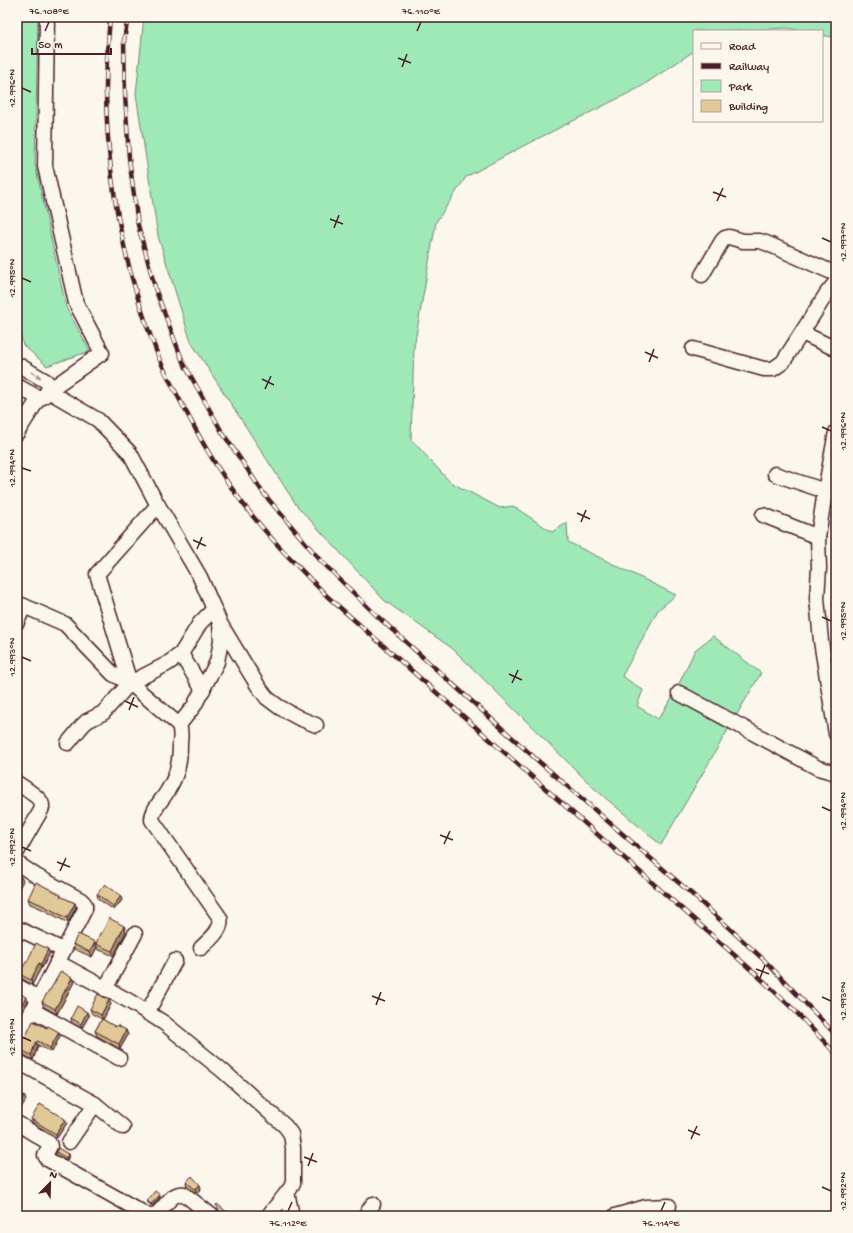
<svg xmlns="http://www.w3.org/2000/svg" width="853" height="1233" font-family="'Gochi Hand',sans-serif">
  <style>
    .green { fill: #9fe9b7; stroke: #748471 }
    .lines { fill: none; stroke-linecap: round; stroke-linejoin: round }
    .minor-casing { stroke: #4a1f2b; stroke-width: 17 }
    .minor { stroke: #fbf7ec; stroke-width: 14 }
    .rail-casing { stroke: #4a1f2b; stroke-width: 4.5 }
    .rail { stroke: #fbf7ec; stroke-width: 3; stroke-dasharray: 9; stroke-linecap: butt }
    .wall { fill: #c2ac82; stroke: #4a1f2b }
    .shaded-wall { fill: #9e8c6a; stroke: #4a1f2b }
    .building { fill: #e1c897; stroke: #4a1f2b }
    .oneway { fill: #ab9695 }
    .ticks { fill: none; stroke: #4a1f2b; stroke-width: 1.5 }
    .neatline { fill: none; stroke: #4a1f2b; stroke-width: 1.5 }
    .ticks-label { font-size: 10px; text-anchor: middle; fill: #4a1f2b }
  </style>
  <rect width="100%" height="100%" fill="#fbf7ec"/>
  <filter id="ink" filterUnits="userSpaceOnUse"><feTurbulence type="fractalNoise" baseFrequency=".025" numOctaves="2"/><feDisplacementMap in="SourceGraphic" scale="8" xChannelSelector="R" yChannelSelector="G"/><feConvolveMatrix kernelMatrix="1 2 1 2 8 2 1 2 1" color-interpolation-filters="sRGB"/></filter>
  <g filter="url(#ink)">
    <g class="green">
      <polygon points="17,17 38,17 35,164 66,307 90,351 47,366 23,345 17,322"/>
      <polygon points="144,17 836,17 836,38 822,35 822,31 802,31 787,28 737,31 694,31 694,51 639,88 525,145 466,177 436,222 414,347 411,439 450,482 500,508 513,506 552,532 567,523 568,542 676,595 658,610 622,676 643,690 637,706 658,719 672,698 695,650 713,636 761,673 661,845 595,789 453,649 385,601 297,506 191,342 158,236 136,94"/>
    </g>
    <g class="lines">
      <g class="minor-casing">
        <g id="minor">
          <polyline points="702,275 722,241 725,238 729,237 743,241 760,241 766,243 836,274"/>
          <polyline points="802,333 836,349"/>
          <polyline points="693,349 764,369 773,369 783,362 827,293 836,282"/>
          <polyline points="17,364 46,381 49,385 48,391"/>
          <polyline points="17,386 39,398 43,397 48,391 102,353 76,303 45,166 47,17"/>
          <polyline points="48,391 98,420 130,453 155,500 200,577 220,623 221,641 217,662 194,706 179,725"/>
          <polyline points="836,432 825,491 818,537 819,568 817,598 821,641 836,734"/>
          <polyline points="17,433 39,398"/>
          <polyline points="775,474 825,491"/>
          <polyline points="763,515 818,537"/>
          <path d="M17 603 65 624 113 674 130 683 179 725C181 731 181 736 180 743 180 761 178 774 168 790 163 800 152 808 152 820L220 918C223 930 209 940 201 948"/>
          <polyline points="17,622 24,606"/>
          <polyline points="221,625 258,686 267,698 279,707 299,718 316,725"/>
          <polyline points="181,654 203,690"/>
          <polyline points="130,683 97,574 158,505"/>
          <polyline points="679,693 818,768 836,773"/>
          <polyline points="68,743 82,726 87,721 103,713 130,683 167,664 181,654 200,623 214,609"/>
          <path d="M17 783C23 787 38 796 41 802 43 806 42 809 40 812L17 852"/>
          <path d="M17 863 38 877 81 900C84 903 86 904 85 909L39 998"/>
          <polyline points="17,928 63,950"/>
          <polyline points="57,962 129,1001 164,1023 223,1071 285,1126 291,1134 293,1148 293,1183 290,1189 268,1216"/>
          <polyline points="17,986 39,998 17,1039"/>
          <polyline points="105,989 135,934"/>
          <polyline points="32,1010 119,1058"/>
          <polyline points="147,1013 175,961"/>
          <polyline points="17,1061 95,1104 123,1127"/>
          <polyline points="17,1123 49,1143 50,1146 45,1155 47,1159 149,1216"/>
          <polyline points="69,1142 95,1104"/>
          <polyline points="287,1192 292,1216"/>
          <path d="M154 1216C164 1210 170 1192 184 1194L212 1216"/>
          <polyline points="365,1216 373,1204"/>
          <polyline points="615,1216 646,1207 669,1206"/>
        </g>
      </g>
      <use href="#minor" class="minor"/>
      <g class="rail-casing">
        <g id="rail">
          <path d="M110 17C108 42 106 66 106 91 107 181 124 269 157 353 166 376 179 398 190 419 205 448 222 476 241 501 267 536 298 567 328 597L757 975 794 1010 836 1054"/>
          <polyline points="128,17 124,40 125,94 129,158 138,225 156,291 183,362 222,432 264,494 321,561 377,616 536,759 693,895 764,960 836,1035"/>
        </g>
      </g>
      <use href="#rail" class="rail"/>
    </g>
    <g class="wall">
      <polygon points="97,894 122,900 114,910 98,899"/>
      <polygon points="61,895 61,897 75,903 76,907 68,923 42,909 30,904 28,899"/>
      <polygon points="124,926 126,931 114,956 97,949 97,947 92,957 74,949 73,944 95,942 96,944 102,933"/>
      <polygon points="50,953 42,968 41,968 32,985 21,978 19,974 27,962"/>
      <polygon points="74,982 57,1014 44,1007 42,1002 50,990"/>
      <polygon points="111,1004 103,1020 116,1027 126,1030 128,1035 120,1049 97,1036 95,1031 102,1019 92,1014 90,1009"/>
      <polygon points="89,1016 82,1028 72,1023 71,1018"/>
      <polygon points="60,1036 52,1052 39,1046 38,1046 33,1060 20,1053 19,1049 25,1038"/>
      <polygon points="31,1119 67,1123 57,1138 33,1123"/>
      <polygon points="56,1152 68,1154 69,1156 67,1160 56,1155"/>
      <polygon points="186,1182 200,1185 201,1189 197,1193 187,1187"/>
      <polygon points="160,1197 152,1206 148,1203 147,1201"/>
    </g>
    <g class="shaded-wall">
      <polygon points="21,877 23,881 17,892 17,884"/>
      <polygon points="121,896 122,900 114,910 113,906"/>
      <polygon points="75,903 76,907 68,923 67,918"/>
      <polygon points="124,926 126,931 114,956 112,951"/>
      <polygon points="95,942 97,947 92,957 90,952"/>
      <polygon points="48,949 50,953 42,968 41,964"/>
      <polygon points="39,963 41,968 32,985 31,980"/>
      <polygon points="72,978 74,982 57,1014 55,1009"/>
      <polygon points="26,997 28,1001 18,1020 17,1013"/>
      <polygon points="109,1000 111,1004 103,1020 101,1015"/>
      <polygon points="87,1012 89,1016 82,1028 81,1024"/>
      <polygon points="126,1030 128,1035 120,1049 119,1044"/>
      <polygon points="59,1032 60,1036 52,1052 50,1048"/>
      <polygon points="36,1042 38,1046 33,1060 31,1055"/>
      <polygon points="24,1095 26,1100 17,1115 17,1107"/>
      <polygon points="65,1119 67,1123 57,1138 56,1134"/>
      <polygon points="68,1154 69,1156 67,1160 66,1158"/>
      <polygon points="200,1185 201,1189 197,1193 195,1189"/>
      <polygon points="160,1195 160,1197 152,1206 151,1204"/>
    </g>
    <g class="building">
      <polygon points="17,875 21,877 17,884"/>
      <polygon points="36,882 61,895 60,896 75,903 67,918 40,904 28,899"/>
      <polygon points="105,884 121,896 113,906 97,894"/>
      <polygon points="109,918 124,926 112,951 96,944 100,933 102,933"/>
      <polygon points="78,934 95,942 90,952 73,944"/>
      <polygon points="36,943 48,949 41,964 39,963 31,980 19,974 26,962 27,962"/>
      <polygon points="61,971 72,978 55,1009 42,1002 49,990 50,990"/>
      <polygon points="17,992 26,997 17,1013"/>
      <polygon points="98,994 109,1000 101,1015 90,1009"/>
      <polygon points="77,1006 87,1012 81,1024 71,1018"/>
      <polygon points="102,1019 116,1027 117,1025 126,1030 119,1044 95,1031"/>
      <polygon points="33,1021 47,1028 48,1026 59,1032 50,1048 38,1041 36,1042 31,1055 19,1049 23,1038 25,1038"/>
      <polygon points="17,1091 24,1095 17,1107"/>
      <polygon points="40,1104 65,1119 56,1134 31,1119"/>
      <polygon points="58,1148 68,1154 66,1158 56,1152"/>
      <polygon points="192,1176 200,1185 195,1189 186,1182"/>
      <polygon points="155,1191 160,1195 151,1204 147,1201"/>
      <polygon points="217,1204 228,1213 227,1216 218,1216 219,1213 218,1208 216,1205"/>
    </g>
    <defs><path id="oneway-solid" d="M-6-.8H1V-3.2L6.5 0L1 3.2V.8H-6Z"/></defs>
    <use class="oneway" href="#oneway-solid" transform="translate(36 375) rotate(30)"/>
  </g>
  <path class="ticks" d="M45 31 49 22M417 31 421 22M398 58 411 63M402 67 407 54M22 88 31 92M713 192 726 197M717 201 723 188M330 219 343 224M334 228 339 215M822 238 831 242M22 278 31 282M645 352 658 358M649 362 654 349M262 379 274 385M265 389 271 376M822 427 831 431M22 468 31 471M577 513 590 519M581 522 586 510M193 540 206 546M197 549 202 537M822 617 831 621M22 657 31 661M509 674 522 680M512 683 518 670M125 701 138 707M129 710 134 697M822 807 831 811M440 835 453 840M444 844 450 831M22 847 31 851M57 862 70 867M60 871 66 858M756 969 769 974M760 978 765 965M372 996 385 1001M822 997 831 1001M376 1005 381 992M22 1037 31 1041M688 1130 700 1135M691 1139 697 1126M304 1157 317 1162M308 1166 313 1153M822 1187 831 1191M288 1211 292 1202M661 1211 665 1202"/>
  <rect width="853" height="1233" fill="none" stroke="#fbf7ec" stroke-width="44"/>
  <rect x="693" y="30" width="130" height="92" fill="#fbf7ec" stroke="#b4a19f"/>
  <rect x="701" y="43" width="20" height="6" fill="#fbf7ec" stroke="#b4a19f"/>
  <text x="729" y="50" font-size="12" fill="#4a1f2b">Road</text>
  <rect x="701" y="63" width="20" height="6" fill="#4a1f2b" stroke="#b4a19f"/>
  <text x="729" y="70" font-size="12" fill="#4a1f2b">Railway</text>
  <rect x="701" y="80" width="20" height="12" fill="#9fe9b7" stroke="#b4a19f"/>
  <text x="729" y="90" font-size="12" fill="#4a1f2b">Park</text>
  <rect x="701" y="100" width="20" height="12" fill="#e1c897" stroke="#b4a19f"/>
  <text x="729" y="110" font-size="12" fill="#4a1f2b">Building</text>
  <g transform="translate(50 1183) rotate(23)" stroke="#fbf7ec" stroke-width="3" paint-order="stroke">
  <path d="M0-3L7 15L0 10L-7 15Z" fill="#4a1f2b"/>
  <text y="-6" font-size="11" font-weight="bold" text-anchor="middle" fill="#4a1f2b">N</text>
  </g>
  <path d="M32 48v6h79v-6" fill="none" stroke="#4a1f2b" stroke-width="2"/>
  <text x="38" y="48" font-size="12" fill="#4a1f2b" stroke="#fbf7ec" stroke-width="3" paint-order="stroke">50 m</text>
  <rect x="22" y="22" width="809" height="1189" class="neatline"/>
  <g class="ticks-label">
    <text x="49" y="14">76.108°E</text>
    <text x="421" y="14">76.110°E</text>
    <text transform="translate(11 88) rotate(-90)" y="4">12.996°N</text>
    <text transform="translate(842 242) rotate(-90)" y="4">12.997°N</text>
    <text transform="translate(11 278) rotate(-90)" y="4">12.995°N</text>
    <text transform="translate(842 431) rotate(-90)" y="4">12.996°N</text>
    <text transform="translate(11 468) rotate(-90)" y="4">12.994°N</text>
    <text transform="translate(842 621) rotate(-90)" y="4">12.995°N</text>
    <text transform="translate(11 657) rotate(-90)" y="4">12.993°N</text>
    <text transform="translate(842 811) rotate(-90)" y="4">12.994°N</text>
    <text transform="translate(11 847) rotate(-90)" y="4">12.992°N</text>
    <text transform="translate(842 1001) rotate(-90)" y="4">12.993°N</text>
    <text transform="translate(11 1037) rotate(-90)" y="4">12.991°N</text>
    <text transform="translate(842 1191) rotate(-90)" y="4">12.992°N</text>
    <text x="288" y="1226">76.112°E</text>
    <text x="661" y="1226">76.114°E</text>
  </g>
</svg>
